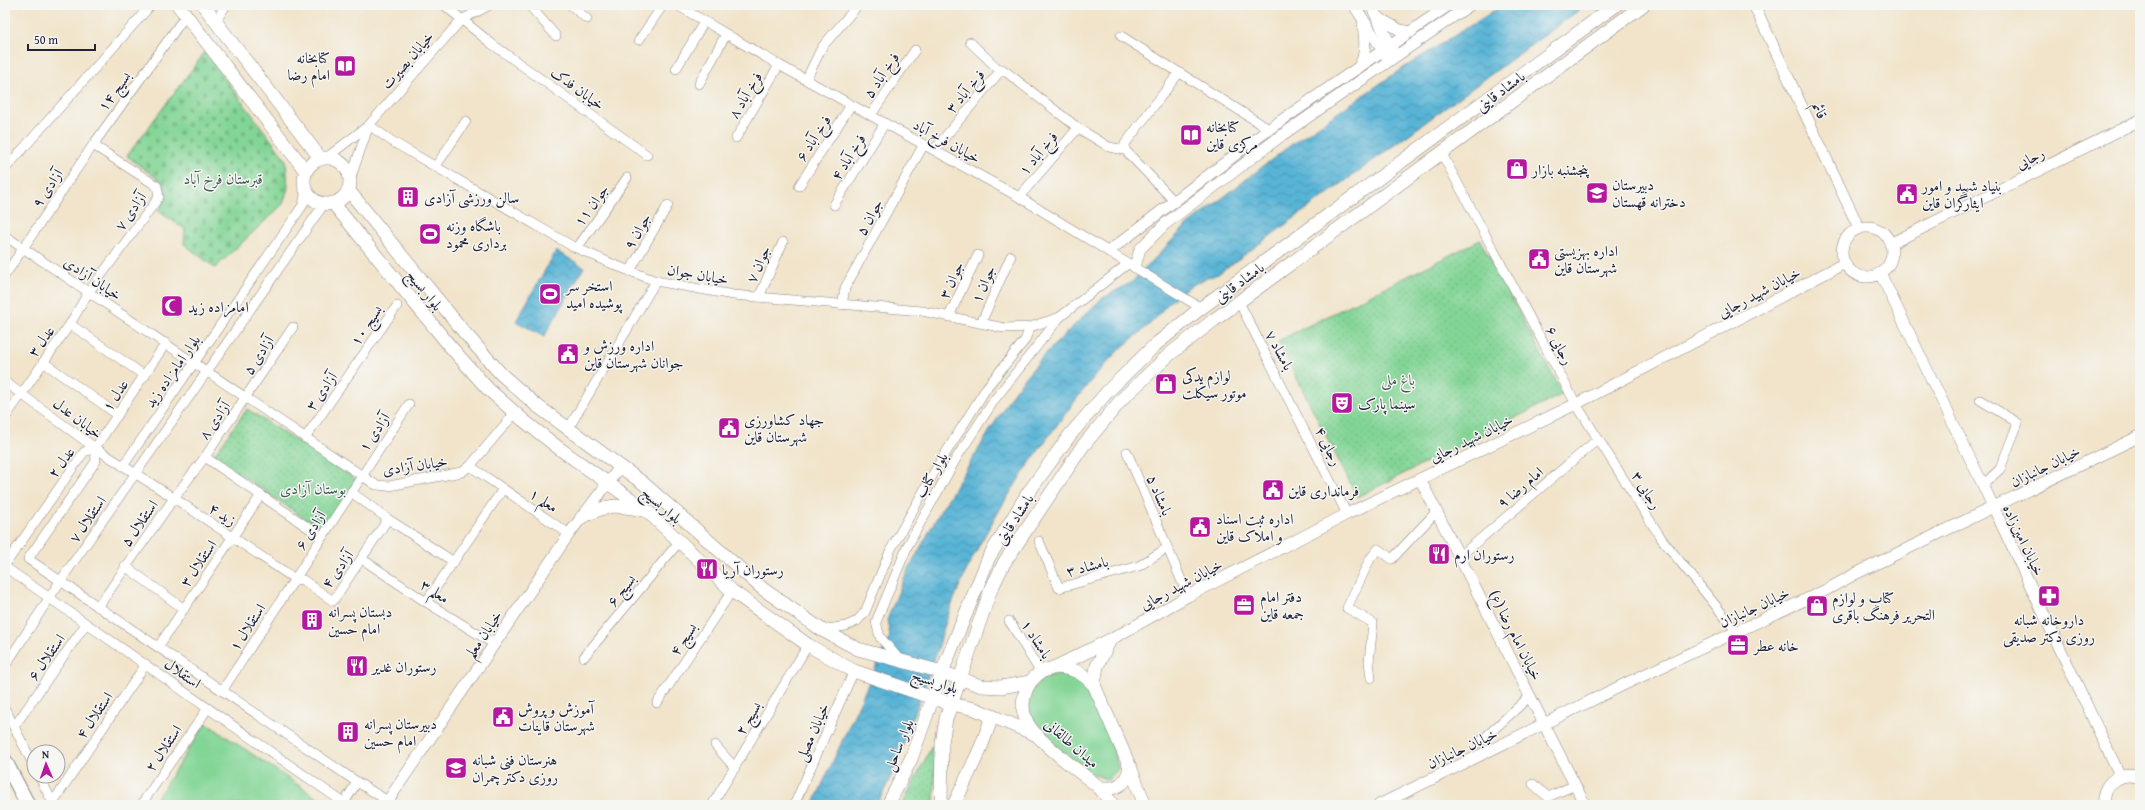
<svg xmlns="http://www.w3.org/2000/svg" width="2145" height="810" font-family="'Gentium Book Plus',Amiri,serif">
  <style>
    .green { fill: #83d596; stroke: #527c68 }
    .cemetery { fill: url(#cemetery-stones); stroke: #527c68 }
    .park { fill: url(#park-dots); stroke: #527c68 }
    .water { fill: url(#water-waves); stroke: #3e6b88 }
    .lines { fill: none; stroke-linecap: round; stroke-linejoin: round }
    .minor-casing { stroke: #8a8382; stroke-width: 10 }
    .tertiary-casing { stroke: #8a8382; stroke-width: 12 }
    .secondary-casing { stroke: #8a8382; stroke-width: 14 }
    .primary-casing { stroke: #8a8382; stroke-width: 16 }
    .minor { stroke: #fff; stroke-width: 9 }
    .tertiary { stroke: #fff; stroke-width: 11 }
    .secondary { stroke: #fff; stroke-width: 13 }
    .primary { stroke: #fff; stroke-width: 14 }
    .labels { text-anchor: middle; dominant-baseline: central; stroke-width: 3; stroke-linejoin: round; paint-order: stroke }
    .poi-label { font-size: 15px; fill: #22223b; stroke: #f6f6f2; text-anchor: start }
    .street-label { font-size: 15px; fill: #22223b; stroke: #f6f6f2 }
    .park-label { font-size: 15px; fill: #3f5856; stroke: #f6f6f2 }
  </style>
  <defs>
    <pattern id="cemetery-stones" width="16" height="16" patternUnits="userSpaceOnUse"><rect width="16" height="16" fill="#83d596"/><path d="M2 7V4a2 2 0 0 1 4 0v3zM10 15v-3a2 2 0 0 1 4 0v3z" fill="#71b782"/></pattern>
    <pattern id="park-dots" width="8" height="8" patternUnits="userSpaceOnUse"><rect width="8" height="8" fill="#83d596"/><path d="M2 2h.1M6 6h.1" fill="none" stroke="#71b782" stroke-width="1.8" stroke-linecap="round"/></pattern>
    <pattern id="water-waves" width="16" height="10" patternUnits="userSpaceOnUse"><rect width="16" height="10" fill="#59b4d6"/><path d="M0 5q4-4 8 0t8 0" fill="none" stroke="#4992af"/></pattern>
  </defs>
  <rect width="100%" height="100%" fill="#f6f6f2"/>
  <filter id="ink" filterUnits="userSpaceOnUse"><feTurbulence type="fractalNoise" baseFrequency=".025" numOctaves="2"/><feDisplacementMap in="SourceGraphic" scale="8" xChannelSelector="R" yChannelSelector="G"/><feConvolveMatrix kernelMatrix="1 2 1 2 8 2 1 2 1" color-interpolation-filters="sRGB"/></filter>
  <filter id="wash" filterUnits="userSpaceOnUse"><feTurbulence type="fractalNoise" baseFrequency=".012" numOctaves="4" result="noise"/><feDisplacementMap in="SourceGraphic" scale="16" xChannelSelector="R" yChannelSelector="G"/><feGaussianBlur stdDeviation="0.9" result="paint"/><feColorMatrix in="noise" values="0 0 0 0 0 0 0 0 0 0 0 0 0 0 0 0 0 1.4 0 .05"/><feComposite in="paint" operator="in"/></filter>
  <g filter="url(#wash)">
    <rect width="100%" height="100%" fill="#f1e4ca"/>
    <g class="green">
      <path d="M1057 674 1076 675C1100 700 1112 735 1118 769L1108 780 1091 773 1048 739 1033 723 1029 709 1030 692 1041 679Z"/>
      <polygon points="206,723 328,805 152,805"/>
    </g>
    <polygon class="cemetery" points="205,52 286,160 288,188 283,204 215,268 184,244 185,229 158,211 165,200 163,183 127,156"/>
    <g class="park">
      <polygon points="1480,240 1563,394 1357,497 1278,341"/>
      <polygon points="247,409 357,480 324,532 213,456"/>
      <polygon points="932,746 936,747 934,805 902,805"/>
    </g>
    <g class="water">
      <path d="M1503 5H1586L1218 274C1198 281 1181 289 1167 305 1161 310 1157 318 1151 323 1139 334 1126 343 1114 355 1093 376 1075 401 1057 425 1011 487 957 570 939 646L895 768 877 805H813L890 636 887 620 905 576 941 510 1015 390 1046 353 1101 299 1132 282 1185 227 1292 144 1400 70Z"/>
      <polygon points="556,251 584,267 544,337 516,321"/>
    </g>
  </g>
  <g filter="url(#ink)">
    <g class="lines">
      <g class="minor-casing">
        <g id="minor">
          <polyline points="444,5 492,44 647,155"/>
          <polyline points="529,5 556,36"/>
          <polyline points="571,5 587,19"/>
          <polyline points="677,5 779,65 1019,197 1201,308"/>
          <polyline points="216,21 226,5"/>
          <polyline points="1121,36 1269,129"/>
          <polyline points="639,40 663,5"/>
          <polyline points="970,42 996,67 1005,71 1078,128 1109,147 1125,150 1175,202"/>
          <polyline points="676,69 704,22"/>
          <polyline points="806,80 822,47 858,5"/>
          <polyline points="699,84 726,34"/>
          <polyline points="871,115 915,50"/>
          <polyline points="369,125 393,142 572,246 617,266 656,281 733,295 922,311 1004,328 1030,327 1060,317 1129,263"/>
          <polyline points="736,138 779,65"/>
          <polyline points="934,150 1002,69"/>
          <polyline points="1125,150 1125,144 1178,74"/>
          <polyline points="1442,154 1576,404 1661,538 1737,632"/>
          <polyline points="326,158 369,125 461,20 490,5"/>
          <polyline points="436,166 466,121"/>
          <polyline points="5,169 151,5"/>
          <polyline points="351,177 369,125"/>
          <polyline points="799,186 851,105"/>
          <polyline points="1019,197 1078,128"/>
          <polyline points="834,205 885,123"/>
          <polyline points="5,236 376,485 389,486 462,472 470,466 515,413"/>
          <polyline points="577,248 627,178"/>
          <polyline points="630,271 668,205"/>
          <polyline points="5,275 93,145 186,15"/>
          <polyline points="759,297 783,242"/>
          <polyline points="1239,302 1347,514"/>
          <polyline points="842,305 845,288 924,144"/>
          <polyline points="949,316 978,255"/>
          <polyline points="981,323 1011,256"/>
          <polyline points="70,324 145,376"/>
          <polyline points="43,362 118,415"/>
          <polyline points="5,382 95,448 174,498 295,579 303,580 333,601 388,519"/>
          <polyline points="1980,400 2018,423 2000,469 1983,485"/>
          <polyline points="5,418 70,324 88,293 159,197 157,186 93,145"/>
          <polyline points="568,429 656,281"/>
          <polyline points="305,438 397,306"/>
          <polyline points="95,448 96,461 28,559 357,782 388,801"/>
          <polyline points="95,448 166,343"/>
          <polyline points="1127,452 1188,596"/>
          <polyline points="205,457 322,537"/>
          <polyline points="123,466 303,205 306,191"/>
          <polyline points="470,466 569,534"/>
          <polyline points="351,492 388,519 454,562"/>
          <polyline points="1039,541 1059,588 1139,566 1167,548"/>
          <polyline points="1459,557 1598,439"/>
          <polyline points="362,559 426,602 494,644"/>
          <polyline points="5,565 84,452 95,448"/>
          <polyline points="125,566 184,609"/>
          <polyline points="5,567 347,805"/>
          <polyline points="426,602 503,489"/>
          <polyline points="98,607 174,498 205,457 293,327"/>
          <path d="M1009 621C1021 638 1029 656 1041 672"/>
          <polyline points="822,630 846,626 857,621 865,612 891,549 940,462 987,387 1025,340 1030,327"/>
          <polyline points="158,647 261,495"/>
          <polyline points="584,657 679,542"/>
          <polyline points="899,659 880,637 876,622 908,545 957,457 995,399 1060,317"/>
          <polyline points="5,666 61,580 324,204"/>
          <polyline points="1371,678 1369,662 1373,623 1347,608 1370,559 1378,549 1392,559 1436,512"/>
          <polyline points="222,691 409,404"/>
          <polyline points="657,703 732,591"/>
          <polyline points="5,709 34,766"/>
          <polyline points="14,727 86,624"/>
          <polyline points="1479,743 1530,696"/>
          <polyline points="715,745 735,768"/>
          <polyline points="39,776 54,805"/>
          <polyline points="1533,784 1548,797 1575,785"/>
          <polyline points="53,802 146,664"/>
          <polyline points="344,803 357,782"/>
          <polyline points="141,805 208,708"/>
          <polyline points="712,805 808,645"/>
          <polyline points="794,805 854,671"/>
        </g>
      </g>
      <g class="tertiary-casing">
        <g id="tertiary">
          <polyline points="1354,5 1387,57"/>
          <polyline points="1371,5 1394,53"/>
          <polyline points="1754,5 1859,228"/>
          <polyline points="1377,17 1400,30 1411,32"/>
          <path d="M1359 67C1367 53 1365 40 1363 24"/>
          <circle cx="1867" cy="252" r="25"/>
          <polyline points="1890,244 2140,120"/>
          <polyline points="1109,251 1269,129 1449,5"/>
          <polyline points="1135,267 1140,249 1165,224 1282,135 1470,5"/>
          <polyline points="1880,273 1983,485 2120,776"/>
          <polyline points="1420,479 1585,805"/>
          <polyline points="1110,640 1188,596 1347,514 1576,404 1845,263"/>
          <polyline points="385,805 569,534 620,467"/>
          <polyline points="1379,805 1627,683 1826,590 1855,574 2140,436"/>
        </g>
      </g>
      <g class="secondary-casing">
        <g id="secondary">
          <polyline points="178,5 305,170"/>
          <polyline points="203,5 321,159"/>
          <circle cx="327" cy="181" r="23"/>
          <polyline points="349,191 464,332 501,374 536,405 643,483 763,589 822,630 858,649 942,672 981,686 1001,687 1030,682"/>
          <polyline points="333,203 449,345 487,388 523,420 560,449 646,510 732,591 808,645 854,671 951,704 975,709 1037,735"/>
          <path d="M582 517C609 504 613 504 643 510"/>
          <path d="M1055 667C1073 668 1082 672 1094 685L1130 767C1127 784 1116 791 1099 787 1083 775 1036 739 1028 724 1018 706 1024 683 1041 672 1045 670 1051 669 1055 667Z"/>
          <polyline points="1056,667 1110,640"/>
          <polyline points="1094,685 1097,666 1110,640"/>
          <polyline points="1130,767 1145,805"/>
          <polyline points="1099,787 1113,805"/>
          <polyline points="888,805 911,759 942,672 989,557 1028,493 1070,435 1108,391 1155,345 1201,308 1616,5"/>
          <polyline points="941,805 942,743 946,719 990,592 1004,563 1082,447 1122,399 1170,354 1214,320 1643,5"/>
          <polyline points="954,805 981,747 992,717"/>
          <path d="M2104 805C2101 784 2121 770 2140 777"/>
        </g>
      </g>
      <g class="primary-casing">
        <polyline id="primary" points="5,761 28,805"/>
      </g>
      <use href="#minor" class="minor"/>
      <use href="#tertiary" class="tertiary"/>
      <use href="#secondary" class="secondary"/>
      <use href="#primary" class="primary"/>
    </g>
  </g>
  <defs>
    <g id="library-square" transform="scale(1.15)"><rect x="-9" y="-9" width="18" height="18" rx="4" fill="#b5179e" stroke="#f6f6f2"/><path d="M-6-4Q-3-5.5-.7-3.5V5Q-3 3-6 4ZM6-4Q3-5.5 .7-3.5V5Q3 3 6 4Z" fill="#fff"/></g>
    <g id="shop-square" transform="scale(1.15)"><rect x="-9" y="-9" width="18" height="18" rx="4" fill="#b5179e" stroke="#f6f6f2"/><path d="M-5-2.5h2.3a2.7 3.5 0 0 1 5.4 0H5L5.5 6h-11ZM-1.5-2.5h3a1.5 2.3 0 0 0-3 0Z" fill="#fff"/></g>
    <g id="school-square" transform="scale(1.15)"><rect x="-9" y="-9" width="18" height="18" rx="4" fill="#b5179e" stroke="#f6f6f2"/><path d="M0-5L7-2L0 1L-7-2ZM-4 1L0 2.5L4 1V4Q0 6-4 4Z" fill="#fff"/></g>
    <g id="civic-square" transform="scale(1.15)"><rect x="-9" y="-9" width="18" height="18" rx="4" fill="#b5179e" stroke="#f6f6f2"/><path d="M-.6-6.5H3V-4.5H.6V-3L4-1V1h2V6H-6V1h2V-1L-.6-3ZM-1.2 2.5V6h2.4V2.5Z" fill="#fff"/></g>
    <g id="building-square" transform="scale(1.15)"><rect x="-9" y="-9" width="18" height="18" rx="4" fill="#b5179e" stroke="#f6f6f2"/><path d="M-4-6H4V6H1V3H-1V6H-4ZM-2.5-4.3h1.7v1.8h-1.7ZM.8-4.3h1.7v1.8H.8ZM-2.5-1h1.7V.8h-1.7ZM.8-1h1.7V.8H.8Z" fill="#fff"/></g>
    <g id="stadium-square" transform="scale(1.15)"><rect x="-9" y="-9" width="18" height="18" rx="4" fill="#b5179e" stroke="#f6f6f2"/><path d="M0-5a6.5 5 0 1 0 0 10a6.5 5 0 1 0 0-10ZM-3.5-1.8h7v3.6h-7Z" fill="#fff"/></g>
    <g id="mosque-square" transform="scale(1.15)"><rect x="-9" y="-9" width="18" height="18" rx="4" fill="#b5179e" stroke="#f6f6f2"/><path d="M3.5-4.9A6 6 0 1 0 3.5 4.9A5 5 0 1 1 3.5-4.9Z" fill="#fff"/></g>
    <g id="theatre-square" transform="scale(1.15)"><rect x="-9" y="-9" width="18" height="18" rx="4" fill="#b5179e" stroke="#f6f6f2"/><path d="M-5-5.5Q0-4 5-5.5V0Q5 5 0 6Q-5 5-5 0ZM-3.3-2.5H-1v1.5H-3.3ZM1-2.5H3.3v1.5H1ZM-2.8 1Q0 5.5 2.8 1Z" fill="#fff"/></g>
    <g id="restaurant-square" transform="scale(1.15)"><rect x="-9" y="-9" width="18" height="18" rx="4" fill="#b5179e" stroke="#f6f6f2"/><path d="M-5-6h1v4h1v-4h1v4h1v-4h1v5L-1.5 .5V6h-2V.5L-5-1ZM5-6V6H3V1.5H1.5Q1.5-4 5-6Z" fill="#fff"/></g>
    <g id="pharmacy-square" transform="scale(1.15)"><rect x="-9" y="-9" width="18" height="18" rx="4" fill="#b5179e" stroke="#f6f6f2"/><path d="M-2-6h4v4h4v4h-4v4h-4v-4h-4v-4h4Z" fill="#fff"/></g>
    <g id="office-square" transform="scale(1.15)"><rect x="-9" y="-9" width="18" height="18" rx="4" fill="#b5179e" stroke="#f6f6f2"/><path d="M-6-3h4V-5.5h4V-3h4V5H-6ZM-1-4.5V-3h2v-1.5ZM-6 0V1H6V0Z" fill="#fff"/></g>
  </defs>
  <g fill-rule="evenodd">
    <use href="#library-square" x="345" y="66"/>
    <use href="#library-square" x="1191" y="135"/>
    <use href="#shop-square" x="1517" y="169"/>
    <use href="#school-square" x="1597" y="193"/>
    <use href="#civic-square" x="1907" y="194"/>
    <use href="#building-square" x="408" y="197"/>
    <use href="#stadium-square" x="430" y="234"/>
    <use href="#civic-square" x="1539" y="259"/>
    <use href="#stadium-square" x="550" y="294"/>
    <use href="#mosque-square" x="172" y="306"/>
    <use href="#civic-square" x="568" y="354"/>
    <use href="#shop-square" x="1166" y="384"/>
    <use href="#theatre-square" x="1342" y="403"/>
    <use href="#civic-square" x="729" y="428"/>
    <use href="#civic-square" x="1273" y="490"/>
    <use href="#civic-square" x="1200" y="527"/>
    <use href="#restaurant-square" x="1439" y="554"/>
    <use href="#restaurant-square" x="707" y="569"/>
    <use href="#pharmacy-square" x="2049" y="596"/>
    <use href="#office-square" x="1244" y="605"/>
    <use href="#shop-square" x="1817" y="606"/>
    <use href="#building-square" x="312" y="620"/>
    <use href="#office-square" x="1738" y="645"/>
    <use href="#restaurant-square" x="357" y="666"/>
    <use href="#civic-square" x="503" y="717"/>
    <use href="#building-square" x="348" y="732"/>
    <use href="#school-square" x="456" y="768"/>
  </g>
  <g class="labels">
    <g class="poi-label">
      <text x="330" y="57" text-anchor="end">کتابخانه<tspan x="330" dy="17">امام رضا</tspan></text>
      <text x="1206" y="126">کتابخانه<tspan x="1206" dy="17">مرکزی قاین</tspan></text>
      <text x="1532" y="169">پنجشنبه بازار</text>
      <text x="1612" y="184">دبیرستان<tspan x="1612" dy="17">دخترانه قهستان</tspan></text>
      <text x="1922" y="185">بنیاد شهید و امور<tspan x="1922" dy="17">ایثارگران قاین</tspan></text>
      <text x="424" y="197">سالن ورزشی آزادی</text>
      <text x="446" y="225">باشگاه وزنه<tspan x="446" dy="17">برداری محمود</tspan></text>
      <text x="1554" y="250">اداره بهزیستی<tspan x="1554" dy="17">شهرستان قاین</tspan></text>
      <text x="566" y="285">استخر سر<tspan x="566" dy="17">پوشیده امید</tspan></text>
      <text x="188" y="306">امامزاده زید</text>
      <text x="584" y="345">اداره ورزش و<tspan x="584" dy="17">جوانان شهرستان قاین</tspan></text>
      <text x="1182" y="375">لوازم یدکی<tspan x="1182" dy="17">موتور سیکلت</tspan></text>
      <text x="1358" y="403">سینما پارک</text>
      <text x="744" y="419">جهاد کشاورزی<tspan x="744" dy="17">شهرستان قاین</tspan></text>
      <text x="1288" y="490">فرمانداری قاین</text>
      <text x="1216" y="518">اداره ثبت اسناد<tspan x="1216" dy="17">و املاک قاین</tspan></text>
      <text x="1454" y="554">رستوران ارم</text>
      <text x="722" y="569">رستوران آریا</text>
      <text x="1260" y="596">دفتر امام<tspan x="1260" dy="17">جمعه قاین</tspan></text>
      <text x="1832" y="597">کتاب و لوازم<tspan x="1832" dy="17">التحریر فرهنگ باقری</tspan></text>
      <text x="328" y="611">دبستان پسرانه<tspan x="328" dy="17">امام حسین</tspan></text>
      <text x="2049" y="619" text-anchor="middle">داروخانه شبانه<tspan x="2049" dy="17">روزی دکتر صدیقی</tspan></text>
      <text x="1754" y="645">خانه عطر</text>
      <text x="372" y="666">رستوران غدیر</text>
      <text x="518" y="708">آموزش و پروش<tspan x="518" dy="17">شهرستان قاینات</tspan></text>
      <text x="364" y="723">دبیرستان پسرانه<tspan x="364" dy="17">امام حسین</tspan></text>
      <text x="472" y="759">هنرستان فنی شبانه<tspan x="472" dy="17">روزی دکتر چمران</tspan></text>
    </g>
    <g class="street-label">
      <text transform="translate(407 60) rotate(-49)">خیابان بصیرت</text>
      <text transform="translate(881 75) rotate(-56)">فرخ آباد ۵</text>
      <text transform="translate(578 88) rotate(36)">خیابان فدک</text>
      <text transform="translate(114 91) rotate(-54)">بسیج ۱۴</text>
      <text transform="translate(965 91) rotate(-50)">فرخ آباد ۳</text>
      <text transform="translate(1500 91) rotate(-37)">بامشاد قاینی</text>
      <text transform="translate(745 95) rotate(-59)">فرخ آباد ۸</text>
      <text transform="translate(1820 110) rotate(65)">قائم</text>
      <text transform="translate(813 138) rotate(-57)">فرخ آباد ۶</text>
      <text transform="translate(947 141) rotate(29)">خیابان فرخ آباد</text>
      <text transform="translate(1038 153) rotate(-50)">فرخ آباد ۱</text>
      <text transform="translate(848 157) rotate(-58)">فرخ آباد ۴</text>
      <text transform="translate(2030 158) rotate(-27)">رجایی</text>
      <text transform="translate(47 188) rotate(-56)">آزادی ۹</text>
      <text transform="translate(591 205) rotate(-54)">جوان ۱۱</text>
      <text transform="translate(130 211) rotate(-55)">آزادی ۷</text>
      <text transform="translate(869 217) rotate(-61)">جوان ۵</text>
      <text transform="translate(637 231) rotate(-60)">جوان ۹</text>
      <text transform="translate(758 264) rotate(-66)">جوان ۷</text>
      <text transform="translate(698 274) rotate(10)">خیابان جوان</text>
      <text transform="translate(93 278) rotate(34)">خیابان آزادی</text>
      <text transform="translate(951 280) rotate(-65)">جوان ۳</text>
      <text transform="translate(1239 282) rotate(-36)">بامشاد قاینی</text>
      <text transform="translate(983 284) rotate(-66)">جوان ۱</text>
      <text transform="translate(425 290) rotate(51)">بلوار بسیج</text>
      <text transform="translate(1759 292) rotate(-28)">خیابان شهید رجایی</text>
      <text transform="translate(366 325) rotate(-56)">بسیج ۱۰</text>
      <text transform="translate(41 341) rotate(-54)">عدل ۳</text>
      <text transform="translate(1560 345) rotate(62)">رجایی ۶</text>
      <text transform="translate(1280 350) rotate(62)">بامشاد ۷</text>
      <text transform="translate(258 355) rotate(-57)">آزادی ۵</text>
      <text transform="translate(172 371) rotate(-55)">بلوار امامزاده زید</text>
      <text transform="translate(321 391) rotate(-55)">آزادی ۳</text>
      <text transform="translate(115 395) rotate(-56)">عدل ۱</text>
      <text transform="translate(78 418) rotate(37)">خیابان عدل</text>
      <text transform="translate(214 420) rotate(-55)">آزادی ۸</text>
      <text transform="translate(374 432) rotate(-56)">آزادی ۱</text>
      <text transform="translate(1471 438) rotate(-26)">خیابان شهید رجایی</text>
      <text transform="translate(1329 446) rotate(64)">رجایی ۴</text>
      <text transform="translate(61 462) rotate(-53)">عدل ۲</text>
      <text transform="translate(415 465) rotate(-8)">خیابان آزادی</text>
      <text transform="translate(2045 466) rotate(-26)">خیابان جانبازان</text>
      <text transform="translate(931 475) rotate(-60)">بلوار کتاب</text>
      <text transform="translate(1520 487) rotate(-40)">امام رضا ۹</text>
      <text transform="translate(1647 490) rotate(58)">رجایی ۳</text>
      <text transform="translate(1160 495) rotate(67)">بامشاد ۵</text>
      <text transform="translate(544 500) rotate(34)">معلم ۱</text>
      <text transform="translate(662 505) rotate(41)">بلوار بسیج</text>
      <text transform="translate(223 514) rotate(34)">زید ۴</text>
      <text transform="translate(87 519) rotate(-55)">استقلال ۷</text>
      <text transform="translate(1014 519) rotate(-57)">بامشاد قاینی</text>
      <text transform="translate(139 523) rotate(-55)">استقلال ۵</text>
      <text transform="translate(310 530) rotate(-57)">آزادی ۶</text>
      <text transform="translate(2024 540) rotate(65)">خیابان امین‌زاده</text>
      <text transform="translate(198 563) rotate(-56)">استقلال ۳</text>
      <text transform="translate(1087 566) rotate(-15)">بامشاد ۳</text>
      <text transform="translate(337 569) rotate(-54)">آزادی ۴</text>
      <text transform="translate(1181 584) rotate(-28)">خیابان شهید رجایی</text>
      <text transform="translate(621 590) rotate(-51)">بسیج ۶</text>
      <text transform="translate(435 591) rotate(33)">معلم ۳</text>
      <text transform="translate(1754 607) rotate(-25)">خیابان جانبازان</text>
      <text transform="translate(247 627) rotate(-57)">استقلال ۱</text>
      <text transform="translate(483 634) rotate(-56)">خیابان معلم</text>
      <text transform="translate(1516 635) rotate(63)">خیابان امام رضا (ع)</text>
      <text transform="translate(683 639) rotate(-56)">بسیج ۴</text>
      <text transform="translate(1037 639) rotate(58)">بامشاد ۱</text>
      <text transform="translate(46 657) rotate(-55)">استقلال ۶</text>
      <text transform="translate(183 673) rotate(35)">استقلال</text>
      <text transform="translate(935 681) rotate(18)">بلوار بسیج</text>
      <text transform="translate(94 715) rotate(-56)">استقلال ۴</text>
      <text transform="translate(748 718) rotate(-59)">بسیج ۲</text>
      <text transform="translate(812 732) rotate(-66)">خیابان مصلی</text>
      <text transform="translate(1072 743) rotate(41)">میدان طالقانی</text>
      <text transform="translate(898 745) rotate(-67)">بلوار ساحل</text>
      <text transform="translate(163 748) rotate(-56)">استقلال ۲</text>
      <text transform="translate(1462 748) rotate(-25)">خیابان جانبازان</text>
    </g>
    <g class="park-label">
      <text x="223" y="178">قبرستان فرخ آباد</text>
      <text x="1398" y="379">باغ ملی</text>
      <text x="313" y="488">بوستان آزادی</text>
    </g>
  </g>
  <rect width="2145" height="810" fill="none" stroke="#f6f6f2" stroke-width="20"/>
  <g transform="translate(46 764) rotate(358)"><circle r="19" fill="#f6f6f2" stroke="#a1a1a9"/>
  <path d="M0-3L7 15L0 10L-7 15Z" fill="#b5179e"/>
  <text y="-6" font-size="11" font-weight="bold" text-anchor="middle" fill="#22223b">N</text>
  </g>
  <path d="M28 44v6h67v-6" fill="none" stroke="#22223b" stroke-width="2"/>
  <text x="34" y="44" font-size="12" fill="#22223b" stroke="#f6f6f2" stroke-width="3" paint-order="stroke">50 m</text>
</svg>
